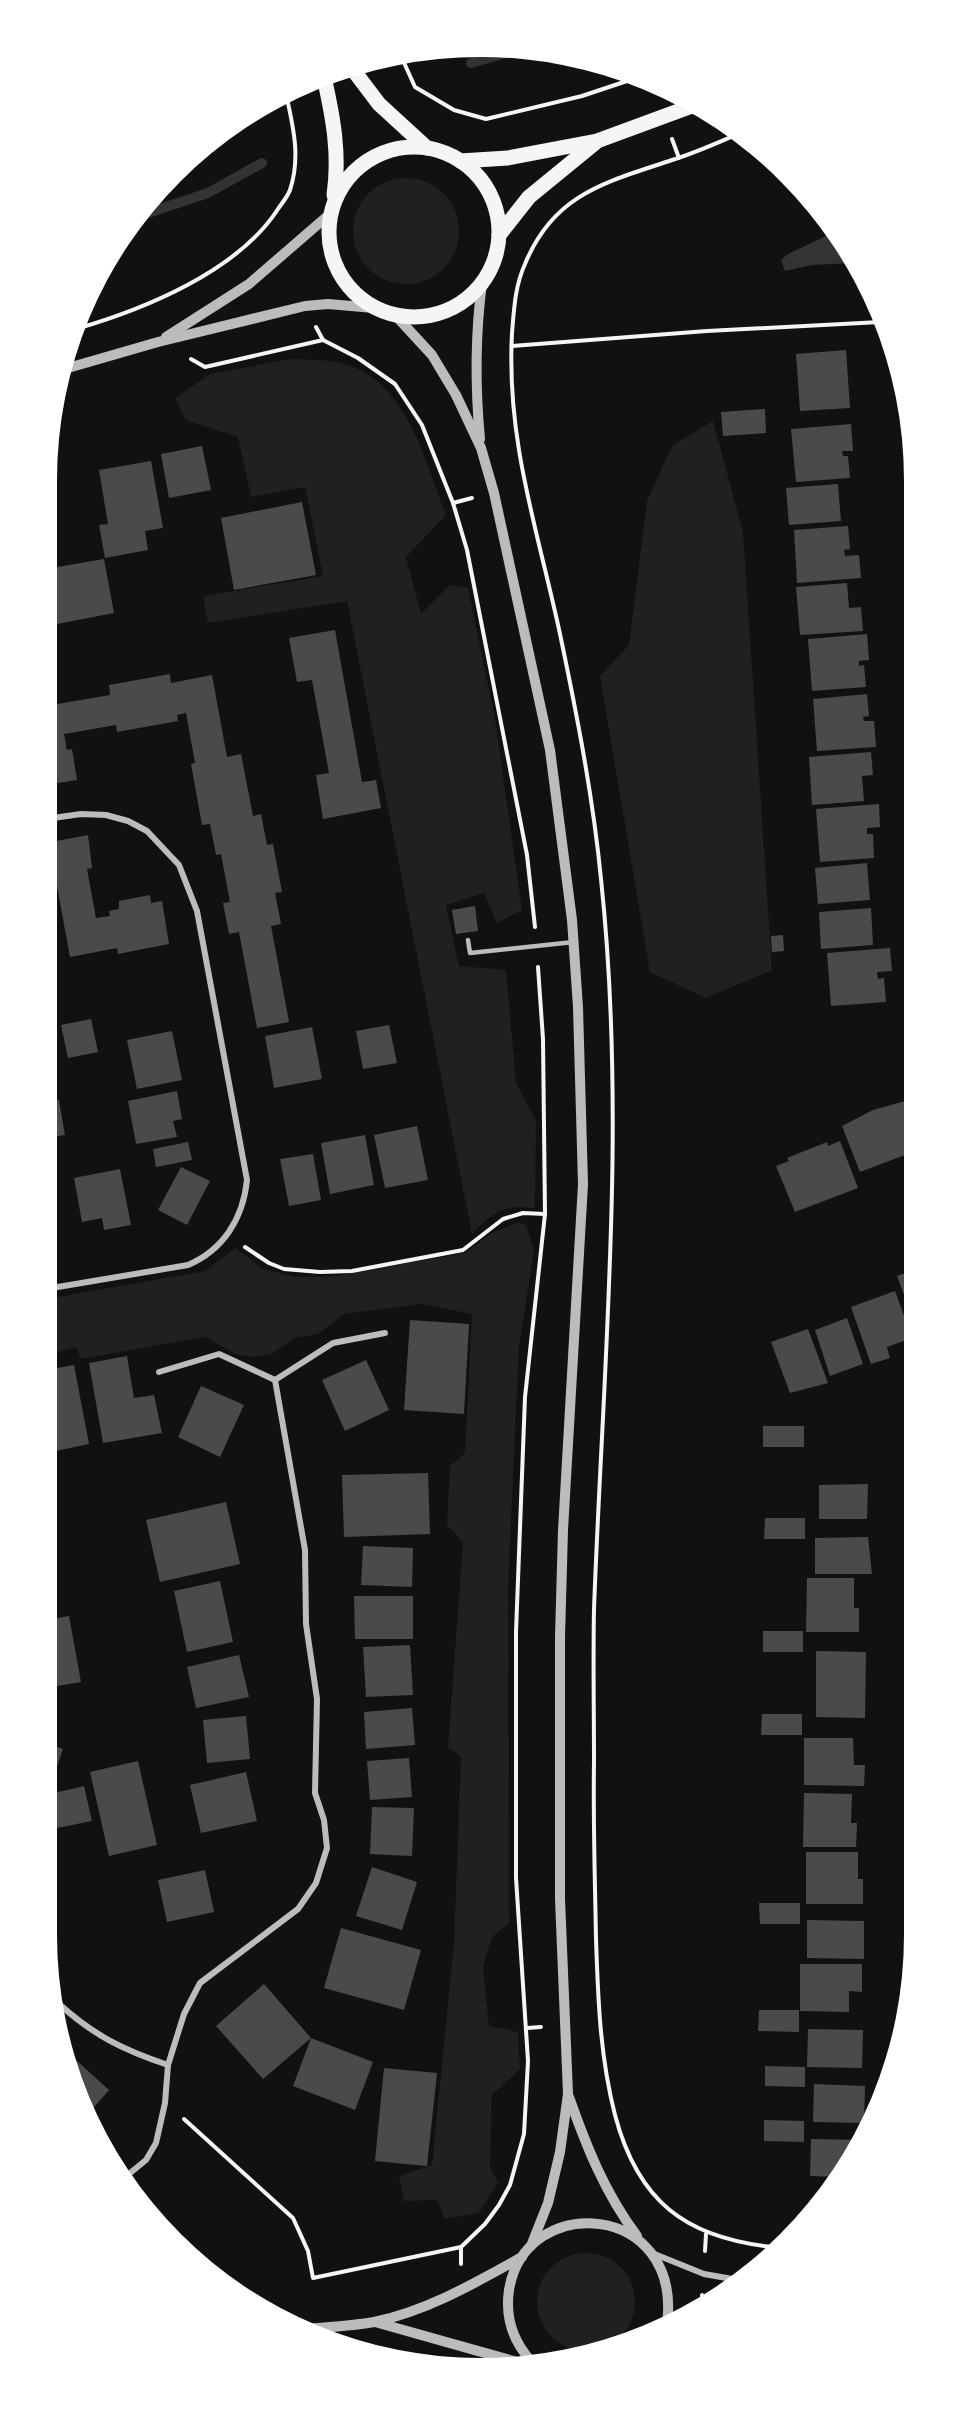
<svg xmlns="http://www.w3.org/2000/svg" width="961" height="2415" font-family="'IBM Plex Sans',sans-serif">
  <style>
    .green { fill: #202020 }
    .water { fill: #333 }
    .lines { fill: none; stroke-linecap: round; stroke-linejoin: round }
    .stream { stroke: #333; stroke-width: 10 }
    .building { fill: #4a4a4a }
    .path { stroke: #f5f5f5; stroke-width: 4 }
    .service { stroke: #bcbcbc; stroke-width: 4.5 }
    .minor { stroke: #bcbcbc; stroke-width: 6 }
    .tertiary { stroke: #bcbcbc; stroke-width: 10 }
    .primary { stroke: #f5f5f5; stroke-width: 15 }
  </style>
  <rect width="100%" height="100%" fill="#111"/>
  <g class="green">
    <circle cx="406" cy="231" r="53"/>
    <path d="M290 359C305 360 321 359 336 362 406 375 424 459 446 515L406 557 421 614 450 585 468 588 495 719 522 910 497 923 484 893 446 905 459 966 506 970 516 1083 536 1121 535 1208C502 1205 494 1211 472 1234L347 601 208 623 203 596 323 576 305 487 251 497 238 437 186 420 175 398 210 374Z"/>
    <polygon points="713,421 743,532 772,970 706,998 650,972 600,676 629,645 647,501 672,446"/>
    <polygon points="519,1222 526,1225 534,1250 519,1348 508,1585 509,1923 492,1937 483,1966 489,2026 518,2032 520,2069 492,2095 490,2167 498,2183 479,2213 445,2219 437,2200 404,2201 399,2176 432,2165 454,1943 461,1757 448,1748 463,1542 447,1525 450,1465 465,1453 472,1314 421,1304 344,1314 318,1334 294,1338 272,1354 254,1357 235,1354 205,1337 80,1359 77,1347 47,1355 47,1299 205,1271 235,1248 263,1269 295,1277 336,1276 465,1253 492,1233"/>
    <circle cx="586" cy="2302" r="49"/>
  </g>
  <polygon class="water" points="832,233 853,263 812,265 785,271 781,260 788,254"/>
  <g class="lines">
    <g class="stream">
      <polyline points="471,63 519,49"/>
      <polyline points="136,217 208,193 262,163"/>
    </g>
  </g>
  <g class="building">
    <polygon points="846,350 850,408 800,411 796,354"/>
    <polygon points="765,409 766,433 723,436 721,412"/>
    <polygon points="851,424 853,451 842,451 843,456 848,456 850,478 796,482 791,429"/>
    <polygon points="202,446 211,490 169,498 161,454"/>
    <polygon points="151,461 163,528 145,531 148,550 105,558 99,525 108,524 99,470"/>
    <polygon points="838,484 841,521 789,525 786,488"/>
    <polygon points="302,502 316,575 234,590 221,518"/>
    <polygon points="848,526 850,549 844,550 845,556 859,555 861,578 797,583 794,530"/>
    <polygon points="104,559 114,613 57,624 46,569"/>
    <polygon points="847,583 849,608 861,607 863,631 800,635 796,587"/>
    <polygon points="335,630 362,782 376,780 381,808 323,819 316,775 329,773 312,680 297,682 289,638"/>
    <polygon points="867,634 869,660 859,661 859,666 864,665 866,687 812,691 808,639"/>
    <polygon points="170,674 171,683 212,675 227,757 241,754 253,816 261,814 267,845 273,844 282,892 275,893 281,924 271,926 289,1022 257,1028 239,932 229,934 223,903 230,902 221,854 216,855 210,824 202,825 191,764 195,763 186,713 177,715 178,721 117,732 116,725 64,734 67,750 72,749 77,780 46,785 46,706 110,695 109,685"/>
    <polygon points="867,694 869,716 863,717 864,721 874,721 876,747 817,751 813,699"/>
    <polygon points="871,752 873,775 862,776 864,801 812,805 809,757"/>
    <polygon points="879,804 880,827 867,828 867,834 873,834 874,858 820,862 816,809"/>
    <polygon points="88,835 92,868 87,869 96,918 110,916 109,911 119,909 119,901 150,895 151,903 162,901 169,944 118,954 117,948 70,957 55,875 48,876 46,843"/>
    <polygon points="867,863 870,900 818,904 815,868"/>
    <polygon points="475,906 478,931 456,934 452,910"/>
    <polygon points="871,908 873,945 821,949 819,912"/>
    <polygon points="783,935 784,951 772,952 771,936"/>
    <polygon points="890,948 892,971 877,972 878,979 884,978 886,1002 831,1006 827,953"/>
    <polygon points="91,1019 98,1052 68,1058 61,1025"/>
    <polygon points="389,1025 397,1063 363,1069 356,1031"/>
    <polygon points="312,1027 322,1079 274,1088 265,1036"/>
    <polygon points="172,1031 182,1080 137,1089 127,1040"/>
    <polygon points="177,1091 182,1119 173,1121 177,1137 136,1144 128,1101"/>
    <polygon points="59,1100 65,1135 46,1138 46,1103"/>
    <polygon points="905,1101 912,1119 913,1152 860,1172 842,1126 873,1110"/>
    <polygon points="417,1126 428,1180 385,1188 374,1135"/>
    <polygon points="365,1135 374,1185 330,1194 321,1143"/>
    <polygon points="840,1141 858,1188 795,1212 776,1166 789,1161 787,1158 827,1142 828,1146"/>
    <polygon points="188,1142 192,1160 156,1167 153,1149"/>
    <polygon points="313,1154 321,1200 289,1206 280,1159"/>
    <polygon points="181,1167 210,1181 187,1225 158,1210"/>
    <polygon points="120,1169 131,1225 104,1230 102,1218 82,1222 74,1178"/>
    <polygon points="913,1270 913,1319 897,1276"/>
    <polygon points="895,1291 912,1338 887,1347 890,1358 871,1364 851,1307"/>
    <polygon points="847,1318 863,1364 830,1376 815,1330"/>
    <polygon points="410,1320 469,1324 464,1414 404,1410"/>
    <polygon points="808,1329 828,1383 790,1393 771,1342"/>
    <polygon points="127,1356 134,1398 154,1395 162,1433 103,1443 89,1363"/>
    <polygon points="366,1360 389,1410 345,1431 322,1380"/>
    <polygon points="74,1365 89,1444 46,1453 46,1370"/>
    <polygon points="201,1386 244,1405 220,1457 178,1437"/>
    <rect x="763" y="1426" width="41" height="21"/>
    <polygon points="428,1473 430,1534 344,1537 342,1475"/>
    <polygon points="868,1484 867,1519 819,1519 819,1485"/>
    <polygon points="226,1502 240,1564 160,1582 146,1520"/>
    <polygon points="765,1518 805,1518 805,1539 764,1539"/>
    <polygon points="868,1537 872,1574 815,1574 815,1538"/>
    <polygon points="46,1539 50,1539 48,1602 46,1602"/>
    <polygon points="363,1546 413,1548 412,1587 361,1585"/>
    <polygon points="807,1578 854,1578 854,1608 859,1608 859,1632 806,1632"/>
    <polygon points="220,1581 233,1642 187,1652 174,1591"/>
    <polygon points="354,1596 413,1596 413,1639 355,1639"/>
    <polygon points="69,1616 81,1682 46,1688 46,1620"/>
    <rect x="763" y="1631" width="40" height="21"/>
    <polygon points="410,1645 413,1695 366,1697 363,1647"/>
    <polygon points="816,1651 866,1652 865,1718 816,1717"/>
    <polygon points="239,1655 249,1697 196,1708 187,1667"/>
    <polygon points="412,1708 415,1745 366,1749 364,1712"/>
    <polygon points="762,1714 802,1714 802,1735 761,1735"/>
    <polygon points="246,1716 250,1759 207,1763 203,1720"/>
    <polygon points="804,1738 853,1738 854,1765 865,1765 864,1786 804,1785"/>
    <polygon points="46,1743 63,1749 47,1795 46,1795"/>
    <polygon points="409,1758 412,1797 370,1800 367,1761"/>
    <polygon points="138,1761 157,1845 109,1856 90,1772"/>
    <polygon points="246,1772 257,1821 201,1833 190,1785"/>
    <polygon points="84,1786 92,1821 57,1828 50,1794"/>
    <polygon points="804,1793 852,1794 851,1823 857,1823 856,1847 803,1847"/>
    <polygon points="372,1807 414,1808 412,1856 370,1854"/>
    <polygon points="806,1852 858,1852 858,1879 863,1879 863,1904 806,1904"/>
    <polygon points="372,1867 417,1882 402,1930 356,1916"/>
    <polygon points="205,1870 214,1912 167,1922 158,1880"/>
    <polygon points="759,1903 800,1903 800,1924 760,1924"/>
    <polygon points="807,1920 864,1921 864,1959 807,1958"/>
    <polygon points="341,1928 421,1950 404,2010 324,1988"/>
    <polygon points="800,1964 862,1964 862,1992 849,1991 849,2012 800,2011"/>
    <polygon points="264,1984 311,2038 373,2062 355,2110 293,2086 311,2038 263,2079 216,2026"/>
    <polygon points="759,2010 799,2010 799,2032 758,2031"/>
    <polygon points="808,2029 863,2030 862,2068 807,2067"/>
    <polygon points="66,2051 109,2090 88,2114 70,2074"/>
    <polygon points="765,2066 805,2067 805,2087 765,2086"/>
    <polygon points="384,2068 437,2073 427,2166 375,2161"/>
    <polygon points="814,2084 865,2086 864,2123 813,2122"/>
    <polygon points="764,2120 804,2121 804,2142 764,2141"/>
    <polygon points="811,2139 862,2140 838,2177 810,2176"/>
  </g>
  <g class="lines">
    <g class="path">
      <polyline points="401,56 415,87 454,110 486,119 582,96 633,79"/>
      <path d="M738 134C717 143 695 153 672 160 607 182 554 193 525 264 515 286 514 309 512 333 506 441 538 531 560 634 577 715 593 797 601 879 627 1122 603 1366 594 1609 593 1660 594 1711 594 1762 593 1821 595 1880 596 1939 598 1999 600 2057 615 2115 638 2202 686 2238 773 2247"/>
      <polyline points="672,139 679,158"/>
      <polyline points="316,327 323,340 358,358 395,384 422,425 453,503 467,550 527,855 535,927"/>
      <path d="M76 329C145 309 238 271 278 209 282 203 288 196 290 190 301 157 293 126 286 94"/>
      <polyline points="512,346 707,331 880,322"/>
      <polyline points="191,359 205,367 323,340"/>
      <polyline points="453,503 472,498"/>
      <polyline points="245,1247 269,1263 284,1269 320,1272 352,1271 463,1250 503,1219 523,1213 545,1214"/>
      <polyline points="527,2028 541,2027"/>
      <polyline points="184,2119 293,2218 308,2251 313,2278 461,2247 485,2224 499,2205 510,2185 524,2134 528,2061 516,1878 516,1632 525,1397 545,1214 543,1039 538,967"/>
      <polyline points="461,2247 461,2264"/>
      <polyline points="705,2251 706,2234"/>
      <polyline points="702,2295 703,2305"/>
    </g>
    <polyline class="service" points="468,940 470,953 574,942"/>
    <g class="minor">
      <polyline points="903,398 907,450 911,449"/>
      <polyline points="907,450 911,501"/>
      <path d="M46 819 81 814 106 815 128 821 147 831 179 865 197 911 247 1180C243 1219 223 1250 188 1265L46 1289"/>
      <polyline points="275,1380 333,1343 385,1333"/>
      <path d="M58 2003C93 2035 123 2050 168 2065"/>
      <polyline points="124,2178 146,2160 156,2143 165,2103 168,2065 184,2014 200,1983 298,1909 316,1883 327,1848 324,1820 315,1793 317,1699 306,1624 305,1550 275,1380 219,1354 159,1372"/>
      <polyline points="652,2253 704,2274 738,2280"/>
    </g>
    <g class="tertiary">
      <polyline points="396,316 432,355 456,395 481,448 494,493 550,750 572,920 578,1007 583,1184 563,1530 560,1637 560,1899 568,2094 560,2152 548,2203 531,2246"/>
      <polyline points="166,337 249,284 331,213"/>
      <polyline points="61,370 158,342 305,306 328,304 374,308"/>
      <path d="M480 439C475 386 475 336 482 283"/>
      <path d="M569 2097C587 2148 605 2193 637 2236"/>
      <polyline points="375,2322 517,2362"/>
      <path d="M306 2329C328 2327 352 2326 374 2322 427 2311 475 2283 522 2257"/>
      <path d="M531 2361C513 2341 505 2317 509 2290 525 2191 683 2202 667 2324"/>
    </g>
    <g class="primary">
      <polyline points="351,67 379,104 427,148"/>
      <path d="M324 77C333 117 340 154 334 195"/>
      <circle cx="414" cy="232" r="85"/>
      <polyline points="460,161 508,158 597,141 692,106"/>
      <polyline points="499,235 529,197 595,143"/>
    </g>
  </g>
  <path d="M0 0H961V2415H0ZM480 57H481A423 423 0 0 1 904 480V1935A423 423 0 0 1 481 2358H480A423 423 0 0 1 57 1935V480A423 423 0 0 1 480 57Z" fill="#fff" fill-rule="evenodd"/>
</svg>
